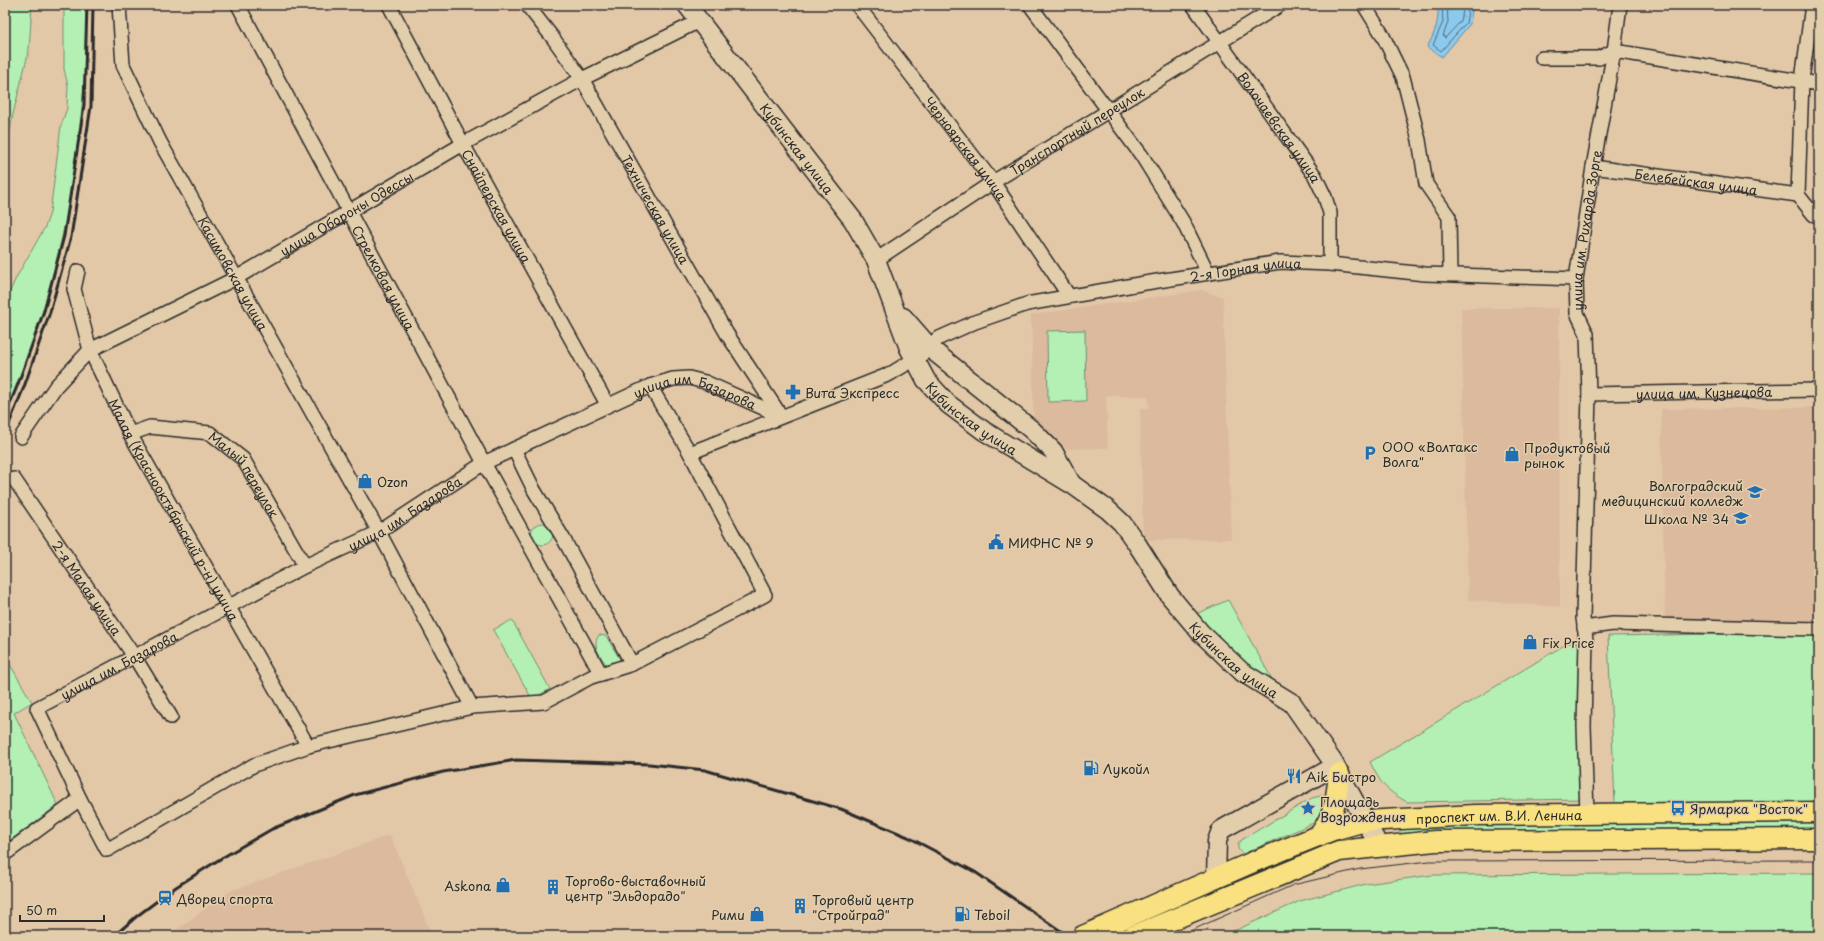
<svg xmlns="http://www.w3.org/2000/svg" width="1824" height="941" font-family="'Playpen Sans',sans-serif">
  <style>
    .built { fill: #dbba9e }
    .green { fill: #b4efb4; stroke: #708d70 }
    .water { fill: #8ccaed; stroke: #658a9f }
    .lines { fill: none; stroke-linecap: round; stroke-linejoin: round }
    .shore { stroke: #526b79; stroke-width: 1 }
    .street-casing { stroke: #2b2b2b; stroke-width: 16 }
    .secondary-casing { stroke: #2b2b2b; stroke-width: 21 }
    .primary-casing { stroke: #2b2b2b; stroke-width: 23 }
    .street { stroke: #e3ceac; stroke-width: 13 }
    .secondary { stroke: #e3ceac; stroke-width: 18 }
    .primary { stroke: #f9e181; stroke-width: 20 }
    .tram { stroke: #2b2b2b; stroke-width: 1 }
    .rail { stroke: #2b2b2b; stroke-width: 3 }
    .labels { text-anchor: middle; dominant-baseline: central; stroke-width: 3; stroke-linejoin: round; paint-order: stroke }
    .street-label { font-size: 13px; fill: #2b2b2b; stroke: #e3ceac }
    .poi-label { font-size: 13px; fill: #2b2b2b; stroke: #e3ceac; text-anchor: start }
  </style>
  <rect width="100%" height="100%" fill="#e3c8a8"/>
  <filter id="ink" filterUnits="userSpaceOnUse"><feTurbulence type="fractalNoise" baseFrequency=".025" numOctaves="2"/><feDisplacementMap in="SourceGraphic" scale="8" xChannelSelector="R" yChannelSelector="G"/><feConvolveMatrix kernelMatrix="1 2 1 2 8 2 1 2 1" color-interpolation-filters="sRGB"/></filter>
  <g filter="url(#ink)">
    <g class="built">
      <polygon points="1201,290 1223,297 1231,539 1143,540 1140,409 1149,408 1148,396 1106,396 1108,448 1061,449 1034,423 1031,315"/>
      <polygon points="1461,308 1559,308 1560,607 1468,600"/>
      <polygon points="1819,407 1819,626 1665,629 1661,409"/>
      <polygon points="390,835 432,935 168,936 230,891"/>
    </g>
    <g class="green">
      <polygon points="5,5 32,5 29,50 13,114 7,148 5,152"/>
      <path d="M64 5H86C86 25 86 45 85 66 79 184 53 303 5 412V302L16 278 45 227 50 213 61 126 67 108 68 86 64 69Z"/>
      <polygon points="1085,330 1086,401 1048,402 1047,331"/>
      <circle cx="542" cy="534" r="11"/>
      <polygon points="1228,600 1278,690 1189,617"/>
      <polygon points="512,620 550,689 532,699 493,630"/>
      <polygon points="1819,632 1819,804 1615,804 1608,636"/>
      <path d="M599 635 606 636 621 661 607 666C601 656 591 646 599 635Z"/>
      <path d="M1568 643H1578L1587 652 1584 799 1407 802C1385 789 1382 786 1370 762Z"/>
      <polygon points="5,656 32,702 14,713 58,805 5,844"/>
      <polygon points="1330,794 1320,820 1243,854 1238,849 1238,843 1243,839 1312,798"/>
      <polygon points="1819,821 1819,831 1411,835 1401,834 1399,830 1401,826 1407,824"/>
      <polygon points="1819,873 1819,936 1223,936 1300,901 1366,884 1433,875"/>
    </g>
    <path class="water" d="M1438 5H1473L1470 24 1442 57 1427 47C1435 33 1439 22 1438 5Z"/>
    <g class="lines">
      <g class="shore">
        <polyline points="1442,5 1443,22 1433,45 1441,51 1466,23 1469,5"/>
        <polyline points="1447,5 1448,22 1443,36 1445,38 1461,21 1464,5"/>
      </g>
      <g class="street-casing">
        <g id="street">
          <path id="s1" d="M119 5 123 65 160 142 379 532 472 707"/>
          <path id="s2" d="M238 5 484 463 601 674"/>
          <path id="s3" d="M389 5 463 144 607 404"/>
          <path id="s4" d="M527 5 553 38 582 79 727 334 781 416"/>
          <path id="s5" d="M857 5 993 182 1069 296"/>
          <polyline points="1030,5 1142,156 1183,222 1208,273"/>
          <path id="s6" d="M1193 5 1315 176 1325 197 1330 213V264"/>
          <polyline points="1364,5 1382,34 1403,77 1419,140 1426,184 1449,217 1450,274"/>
          <polyline points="1812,5 1802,80 1798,195 1814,215 1819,215"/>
          <polyline points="1542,58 1599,58 1614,51 1819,84"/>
          <path id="s7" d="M1593 167 1798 195"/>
          <path id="s8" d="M876 260 993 182 1280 5"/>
          <path id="s9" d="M78 271 74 289 90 350 130 434 308 746"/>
          <path id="s10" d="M1589 394 1819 390"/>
          <path id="s11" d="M130 434 150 427 210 433 243 459 305 566"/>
          <path id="s12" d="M21 437 56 386 90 350 236 278 463 144 582 79 699 21"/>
          <polyline points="514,449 534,490 563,538 632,664"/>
          <path id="s13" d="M690 453 890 374 931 349 937 339 975 322 1027 304 1145 283 1280 262 1330 264 1425 274 1576 279"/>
          <path id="s14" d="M14 479 134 656 171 717"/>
          <polyline points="1584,628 1613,624 1819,629"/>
          <polyline points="80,799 107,850 254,765 308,746 472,707 544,702 591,677 632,664 765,595 690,453 650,386"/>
          <path id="s15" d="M1587 814 1584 726 1586 640 1583 618 1589 394 1587 334 1577 313 1576 279 1593 167 1614 51 1620 5"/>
          <path id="s16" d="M5 854 80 799 37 708 305 566 379 532 484 463 650 386 673 379 689 378 705 382 781 416"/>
        </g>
      </g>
      <g class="secondary-casing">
        <g id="secondary">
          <path id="s17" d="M687 5 853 220 876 260 909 348 926 380 948 404 984 431 1073 485 1108 510 1122 523 1137 544 1170 596 1200 632 1242 672 1292 703 1333 762 1379 846"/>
          <polyline points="903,317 931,349 1032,430 1053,451 1071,483"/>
          <polyline points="1216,879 1217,841 1221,830 1335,766"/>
        </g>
      </g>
      <g class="primary-casing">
        <g id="primary">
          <path d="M1319 836C1335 813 1336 801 1339 774"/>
          <path id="s18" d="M1083 936 1253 862 1333 830 1365 821 1475 815 1819 812"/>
          <polyline points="1133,936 1339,851 1435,841 1819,839"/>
        </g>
      </g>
      <use href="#street" class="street"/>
      <use href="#secondary" class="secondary"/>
      <use href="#primary" class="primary"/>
      <g class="tram">
        <polyline points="1179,936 1293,885 1360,869 1430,861 1819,860"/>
        <polyline points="1194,936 1208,929"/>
      </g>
      <g class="rail">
        <polyline points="5,416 18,384 44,311 64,236 84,105 87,5"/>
        <polyline points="5,434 24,387 50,312 71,237 91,106 93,5"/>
        <polyline points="114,936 137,916 176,887 220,859 272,829 355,795 443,772 516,760 649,764 705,770 841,809 908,837 975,872 1068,936"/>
      </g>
    </g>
  </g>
  <defs>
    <g id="pharmacy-bare" transform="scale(1.2)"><path d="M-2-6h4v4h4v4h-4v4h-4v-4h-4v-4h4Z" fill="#1f6fb2" stroke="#e3ceac" stroke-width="2.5" paint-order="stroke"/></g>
    <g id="parking-bare" transform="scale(1.2)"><path d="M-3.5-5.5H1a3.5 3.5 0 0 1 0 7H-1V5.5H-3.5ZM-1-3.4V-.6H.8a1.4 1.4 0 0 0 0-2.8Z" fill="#1f6fb2" stroke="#e3ceac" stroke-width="2.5" paint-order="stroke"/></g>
    <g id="shop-bare" transform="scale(1.2)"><path d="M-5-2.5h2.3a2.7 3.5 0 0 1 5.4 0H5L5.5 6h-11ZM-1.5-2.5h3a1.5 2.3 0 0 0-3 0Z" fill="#1f6fb2" stroke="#e3ceac" stroke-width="2.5" paint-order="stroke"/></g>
    <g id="university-bare" transform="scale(1.2)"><path d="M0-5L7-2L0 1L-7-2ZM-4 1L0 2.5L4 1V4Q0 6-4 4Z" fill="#1f6fb2" stroke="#e3ceac" stroke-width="2.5" paint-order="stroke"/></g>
    <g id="school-bare" transform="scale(1.2)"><path d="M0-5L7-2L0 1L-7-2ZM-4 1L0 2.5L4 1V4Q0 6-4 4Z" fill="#1f6fb2" stroke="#e3ceac" stroke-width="2.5" paint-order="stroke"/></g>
    <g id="civic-bare" transform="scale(1.2)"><path d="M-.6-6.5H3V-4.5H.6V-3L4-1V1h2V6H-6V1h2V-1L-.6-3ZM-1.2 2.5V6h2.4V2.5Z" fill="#1f6fb2" stroke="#e3ceac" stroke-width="2.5" paint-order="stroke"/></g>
    <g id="fuel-bare" transform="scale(1.2)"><path d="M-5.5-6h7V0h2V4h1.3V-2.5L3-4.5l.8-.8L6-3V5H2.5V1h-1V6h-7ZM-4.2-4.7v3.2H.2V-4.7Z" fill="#1f6fb2" stroke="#e3ceac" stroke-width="2.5" paint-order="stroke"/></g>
    <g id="restaurant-bare" transform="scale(1.2)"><path d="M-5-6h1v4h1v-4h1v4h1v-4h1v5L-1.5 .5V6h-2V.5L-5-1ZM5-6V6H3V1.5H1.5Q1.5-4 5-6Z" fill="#1f6fb2" stroke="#e3ceac" stroke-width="2.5" paint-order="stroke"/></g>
    <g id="sight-bare" transform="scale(1.2)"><path d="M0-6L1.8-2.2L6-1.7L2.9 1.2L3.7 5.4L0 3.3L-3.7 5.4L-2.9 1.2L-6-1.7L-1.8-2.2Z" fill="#1f6fb2" stroke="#e3ceac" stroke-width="2.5" paint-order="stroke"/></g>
    <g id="bus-bare" transform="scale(1.2)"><path d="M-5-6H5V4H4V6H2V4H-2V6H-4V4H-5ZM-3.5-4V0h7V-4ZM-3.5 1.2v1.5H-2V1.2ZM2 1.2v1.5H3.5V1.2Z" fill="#1f6fb2" stroke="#e3ceac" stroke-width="2.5" paint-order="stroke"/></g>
    <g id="building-bare" transform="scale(1.2)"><path d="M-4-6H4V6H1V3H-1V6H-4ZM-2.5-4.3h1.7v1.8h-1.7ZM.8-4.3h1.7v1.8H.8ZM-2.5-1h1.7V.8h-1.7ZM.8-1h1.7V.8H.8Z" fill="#1f6fb2" stroke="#e3ceac" stroke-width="2.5" paint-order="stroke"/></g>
    <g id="station-bare" transform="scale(1.2)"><path d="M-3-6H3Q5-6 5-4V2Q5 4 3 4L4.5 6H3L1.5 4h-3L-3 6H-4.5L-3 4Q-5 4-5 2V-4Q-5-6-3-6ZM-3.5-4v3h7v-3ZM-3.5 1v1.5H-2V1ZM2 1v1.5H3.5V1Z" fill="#1f6fb2" stroke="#e3ceac" stroke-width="2.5" paint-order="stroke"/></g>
  </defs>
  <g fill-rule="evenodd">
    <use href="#pharmacy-bare" x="793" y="392"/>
    <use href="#parking-bare" x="1370" y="453"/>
    <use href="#shop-bare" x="1512" y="454"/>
    <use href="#shop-bare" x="365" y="481"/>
    <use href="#university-bare" x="1755" y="492"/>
    <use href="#school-bare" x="1741" y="518"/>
    <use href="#civic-bare" x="996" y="542"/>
    <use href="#shop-bare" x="1530" y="642"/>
    <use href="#fuel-bare" x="1091" y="768"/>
    <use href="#restaurant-bare" x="1294" y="776"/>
    <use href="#sight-bare" x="1308" y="808"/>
    <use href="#bus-bare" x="1678" y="808"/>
    <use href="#shop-bare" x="503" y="885"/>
    <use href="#building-bare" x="553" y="887"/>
    <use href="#station-bare" x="165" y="898"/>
    <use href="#building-bare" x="800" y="906"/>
    <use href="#shop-bare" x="757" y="914"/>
    <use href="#fuel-bare" x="962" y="914"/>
  </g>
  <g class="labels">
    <g class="street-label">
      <text stroke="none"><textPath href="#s6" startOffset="150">Волочаевская улица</textPath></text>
      <text stroke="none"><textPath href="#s8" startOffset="239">Транспортный переулок</textPath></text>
      <text stroke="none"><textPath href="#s17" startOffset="181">Кубинская улица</textPath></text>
      <text stroke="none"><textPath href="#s5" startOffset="180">Черноярская улица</textPath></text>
      <text stroke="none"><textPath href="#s7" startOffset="104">Белебейская улица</textPath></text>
      <text stroke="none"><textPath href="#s3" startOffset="228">Снайперская улица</textPath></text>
      <text stroke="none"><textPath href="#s4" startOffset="242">Техническая улица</textPath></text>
      <text stroke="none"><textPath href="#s12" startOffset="402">улица Обороны Одессы</textPath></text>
      <text stroke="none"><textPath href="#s15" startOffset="587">улица им. Рихарда Зорге</textPath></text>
      <text stroke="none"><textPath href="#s13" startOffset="593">2-я Горная улица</textPath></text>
      <text stroke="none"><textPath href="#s1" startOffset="296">Касимовская улица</textPath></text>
      <text stroke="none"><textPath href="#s2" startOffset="309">Стрелковая улица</textPath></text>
      <text stroke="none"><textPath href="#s10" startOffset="115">улица им. Кузнецова</textPath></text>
      <text stroke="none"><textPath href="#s16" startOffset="934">улица им. Базарова</textPath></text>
      <text stroke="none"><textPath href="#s17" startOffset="508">Кубинская улица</textPath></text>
      <text stroke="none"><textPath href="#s11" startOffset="136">Малый переулок</textPath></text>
      <text stroke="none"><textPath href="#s9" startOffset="262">Малая (Краснооктябрьский р-н) улица</textPath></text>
      <text stroke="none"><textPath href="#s16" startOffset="610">улица им. Базарова</textPath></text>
      <text stroke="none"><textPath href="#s14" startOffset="131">2-я Малая улица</textPath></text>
      <text stroke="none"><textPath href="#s17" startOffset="870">Кубинская улица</textPath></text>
      <text stroke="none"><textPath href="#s16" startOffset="286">улица им. Базарова</textPath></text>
      <text stroke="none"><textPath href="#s18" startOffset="439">проспект им. В.И. Ленина</textPath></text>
    </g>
    <g class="poi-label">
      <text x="805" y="392">Вита Экспресс</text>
      <text x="1382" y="446">ООО «Волтакс<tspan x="1382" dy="15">Волга"</tspan></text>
      <text x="1524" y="447">Продуктовый<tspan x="1524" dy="15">рынок</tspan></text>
      <text x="377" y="481">Ozon</text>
      <text x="1743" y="485" text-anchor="end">Волгоградский<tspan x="1743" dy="15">медицинский колледж</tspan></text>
      <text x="1729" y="518" text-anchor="end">Школа № 34</text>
      <text x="1008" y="542">МИФНС № 9</text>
      <text x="1542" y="642">Fix Price</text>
      <text x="1103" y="768">Лукойл</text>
      <text x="1306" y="776">Aik Бистро</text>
      <text x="1320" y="801">Площадь<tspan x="1320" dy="15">Возрождения</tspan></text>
      <text x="1690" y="808">Ярмарка "Восток"</text>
      <text x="565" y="880">Торгово-выставочный<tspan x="565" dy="15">центр "Эльдорадо"</tspan></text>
      <text x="491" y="885" text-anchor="end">Askona</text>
      <text x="177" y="898">Дворец спорта</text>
      <text x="812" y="899">Торговый центр<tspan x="812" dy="15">"Стройград"</tspan></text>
      <text x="745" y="914" text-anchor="end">Рими</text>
      <text x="974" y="914">Teboil</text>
    </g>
  </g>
  <rect width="1824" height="941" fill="none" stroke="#e3ceac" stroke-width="20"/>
  <rect x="10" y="10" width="1804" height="921" fill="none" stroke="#2b2b2b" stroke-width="1.5" filter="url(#ink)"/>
  <path d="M20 915v6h84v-6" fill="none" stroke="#2b2b2b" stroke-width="2"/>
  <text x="26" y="915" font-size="12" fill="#2b2b2b" stroke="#e3ceac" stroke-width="3" paint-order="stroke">50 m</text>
</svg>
